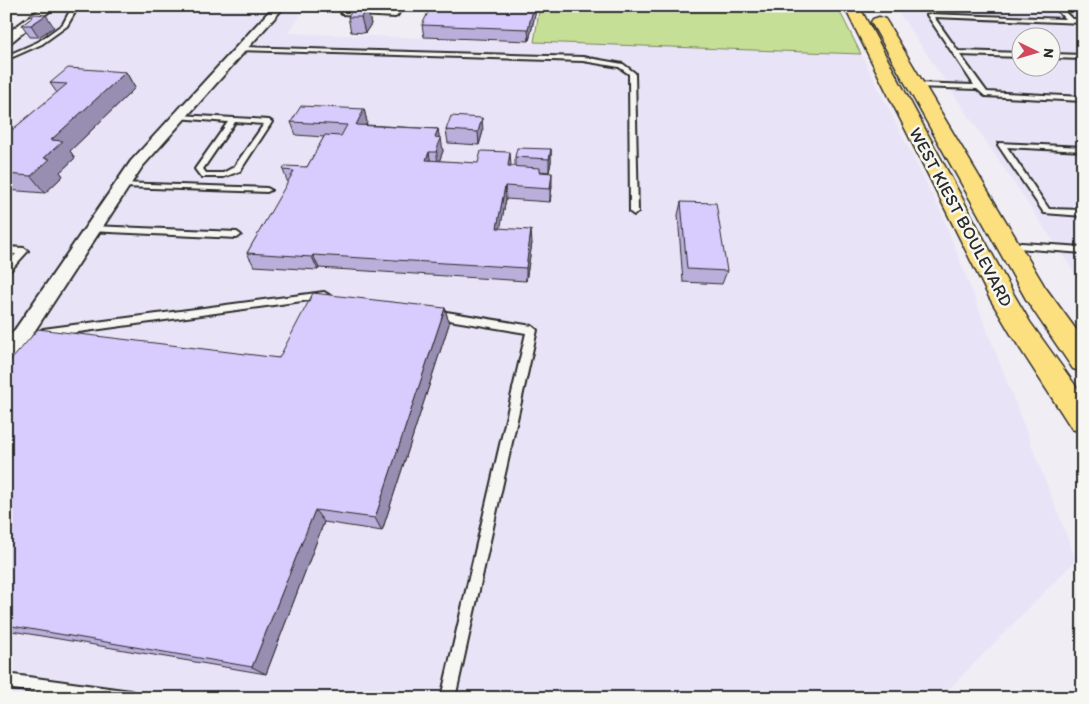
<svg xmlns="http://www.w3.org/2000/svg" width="1089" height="704" font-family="Itim,sans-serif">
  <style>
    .built { fill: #e9e3f7; fill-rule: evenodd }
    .green { fill: #c6df96; stroke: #788560 }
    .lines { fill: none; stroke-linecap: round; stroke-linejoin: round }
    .lane-casing { stroke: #2b2b2b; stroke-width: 4 }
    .street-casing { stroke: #2b2b2b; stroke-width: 4 }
    .primary-casing { stroke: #2b2b2b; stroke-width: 3 }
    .lane { fill: #f6f6f2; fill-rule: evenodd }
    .street { fill: #f6f6f2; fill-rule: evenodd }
    .primary { fill: #fce080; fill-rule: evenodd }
    .wall { fill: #baafda; stroke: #2b2b2b }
    .shaded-wall { fill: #978eb1; stroke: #2b2b2b }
    .building { fill: #d8cbfd; stroke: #2b2b2b }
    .labels { text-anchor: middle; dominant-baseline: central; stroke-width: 5; stroke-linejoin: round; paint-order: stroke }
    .street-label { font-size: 18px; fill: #2b2b2b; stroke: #f6f6f2 }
  </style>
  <rect width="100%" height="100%" fill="#f0edf4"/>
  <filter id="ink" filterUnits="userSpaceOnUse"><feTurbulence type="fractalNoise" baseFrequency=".02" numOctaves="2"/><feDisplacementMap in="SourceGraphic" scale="10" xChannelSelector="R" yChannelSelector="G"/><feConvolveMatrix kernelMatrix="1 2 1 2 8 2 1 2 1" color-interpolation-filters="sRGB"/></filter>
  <g filter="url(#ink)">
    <g class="built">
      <polygon points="52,6 307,6 288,33 861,54 942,214 1076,560 940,698 6,698 6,40"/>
      <path d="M908 6 1083 12V285L899 13ZM1022 38H1052V68H1022Z"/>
    </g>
    <polygon class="green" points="540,6 837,6 861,54 534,42"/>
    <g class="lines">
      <g class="lane-casing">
        <g id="lane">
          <polygon points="69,6 75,6 77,9 67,26 42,44 6,60 6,56 38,42 63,24 71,9"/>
          <polygon points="346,6 352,6 348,11 393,13 397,6 403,6 397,16 395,17 342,14 341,13"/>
          <polygon points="1053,6 1059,6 1072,19 1083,19 1083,23 934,17 958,51 1022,53 1022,57 960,55 987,92 1083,97 1083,101 985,96 977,89 915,87 912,85 915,83 974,85 927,15 928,14 1065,19"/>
          <polygon points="241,47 583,57 623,64 635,73 638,212 634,215 630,212 629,74 619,67 583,61 239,50 239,48"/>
          <polygon points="1052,54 1083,55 1083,59 1052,58"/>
          <path d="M179 115 269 120 272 122 240 171 224 177H201L195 169 228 122 177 118 176 117ZM235 122 264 124 234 167 223 173H206L203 169Z"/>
          <polygon points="999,143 1083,147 1083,151 1007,147 1049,209 1083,210 1083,216 1044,213 998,145"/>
          <polygon points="119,183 267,188 271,190 267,192 122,187 119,187"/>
          <polygon points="92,226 237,232 241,235 237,238 89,231 88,229"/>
          <polygon points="1007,242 1083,247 1083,253 1004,247 1003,245 1004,243"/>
          <polygon points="6,247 24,248 28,251 9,272 6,273 6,264 16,254 6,253"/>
          <polygon points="324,292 329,295 324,298 43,337 38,333 43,329"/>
          <polygon points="434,310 532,326 537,330 455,698 441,698 526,333 431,317 429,314"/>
          <polygon points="6,674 131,691 136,693 138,698 76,698 6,688"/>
        </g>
      </g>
      <g class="street-casing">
        <g id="street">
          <polygon points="44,6 56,6 10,43 6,43 6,34"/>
          <polygon points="274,6 285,6 142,167 28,341 13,358 6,360 6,339 14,331 131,161"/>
        </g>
      </g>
      <g class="primary-casing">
        <g id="primary">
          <polygon points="844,6 859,6 1013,293 1030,322 1083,396 1083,433 1072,429 1012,336 989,297"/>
          <polygon points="879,17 885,19 887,22 1045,287 1083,339 1083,372 1073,369 1027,301 871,22 873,19"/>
        </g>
      </g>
      <use href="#lane" class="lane"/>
      <use href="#street" class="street"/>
      <use href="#primary" class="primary"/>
    </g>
    <g class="wall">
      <polygon points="537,6 529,41 424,37 422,25"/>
      <polygon points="367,8 371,24 365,33 351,32 348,17"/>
      <polygon points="31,17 54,27 39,37 30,37 22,25 32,18"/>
      <polygon points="126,72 135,88 70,151 75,158 60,172 63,176 45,193 6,190 6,135 57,93 50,83"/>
      <polygon points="364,109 367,122 366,125 438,129 439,138 443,151 439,161 515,166 515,157 551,149 551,162 549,172 540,171 540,172 552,186 550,202 506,199 500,228 532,243 526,281 319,268 318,270 254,266 247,253 288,183 283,170 307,167 324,137 296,135 291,122"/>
      <polygon points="446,130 483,131 479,145 448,143"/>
      <polygon points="681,202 727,271 722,284 683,282 678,215"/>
      <polygon points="445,308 449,324 382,531 324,522 266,674 6,630 6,366 279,358"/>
    </g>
    <g class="shaded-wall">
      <polygon points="534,6 537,6 529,41 528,29"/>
      <polygon points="367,8 371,24 365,33 361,17"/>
      <polygon points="46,15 54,27 39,37 31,25"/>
      <polygon points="126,72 135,88 70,151 75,158 60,172 63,176 45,193 31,176 44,158 51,140"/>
      <polygon points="364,109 367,122 360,137 356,125"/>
      <polygon points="482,118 483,131 479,145 478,132"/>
      <polygon points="438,129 440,141 441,138 443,151 438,165 435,137"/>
      <polygon points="551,149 551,162 549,172 549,159"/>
      <polygon points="429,152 431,165 426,160"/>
      <polygon points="510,152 511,166 509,179 508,166"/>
      <polygon points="552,173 552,186 550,202 550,189"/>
      <polygon points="505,186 506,199 498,241 497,228"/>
      <polygon points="531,230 532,243 526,281 526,268"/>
      <polygon points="313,255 319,268 318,270 312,257"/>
      <polygon points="445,308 449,324 382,531 375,518"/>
      <polygon points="315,510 324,522 266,674 252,667"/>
    </g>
    <g class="building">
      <polygon points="431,6 534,6 528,29 422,25"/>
      <polygon points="354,8 367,8 361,17 348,17"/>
      <polygon points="35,14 46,15 31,25 22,25 33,17 31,17"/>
      <polygon points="68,68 126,72 51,140 63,141 44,158 50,159 31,176 6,174 6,135 67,84 50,83"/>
      <polygon points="301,106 364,109 356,125 438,129 435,137 441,138 436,152 429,152 426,160 478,163 481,151 510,152 508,166 540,168 540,172 552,173 550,189 505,186 497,228 531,230 526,268 313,255 312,257 247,253 294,171 283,170 285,166 307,167 325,135 341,136 347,125 291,122"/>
      <polygon points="451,116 482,118 478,132 446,130"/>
      <polygon points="517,148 551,149 549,159 515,157"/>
      <polygon points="681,202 716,203 727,271 687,269"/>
      <polygon points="313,293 445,308 375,518 315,510 252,667 6,625 6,366 38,329 279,358"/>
    </g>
  </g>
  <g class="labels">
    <g class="street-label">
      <text transform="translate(961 217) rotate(62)">WEST KIEST BOULEVARD</text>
    </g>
  </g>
  <rect width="1089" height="704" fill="none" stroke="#f6f6f2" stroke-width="25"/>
  <rect x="12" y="12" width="1064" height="679" fill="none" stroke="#2b2b2b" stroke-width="2" filter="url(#ink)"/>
  <g transform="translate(1036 52) rotate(95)"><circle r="24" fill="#f6f6f2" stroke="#a5a5a2"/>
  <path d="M0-4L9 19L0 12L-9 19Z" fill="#d1495b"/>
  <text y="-8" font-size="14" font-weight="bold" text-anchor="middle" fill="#2b2b2b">N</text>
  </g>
</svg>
